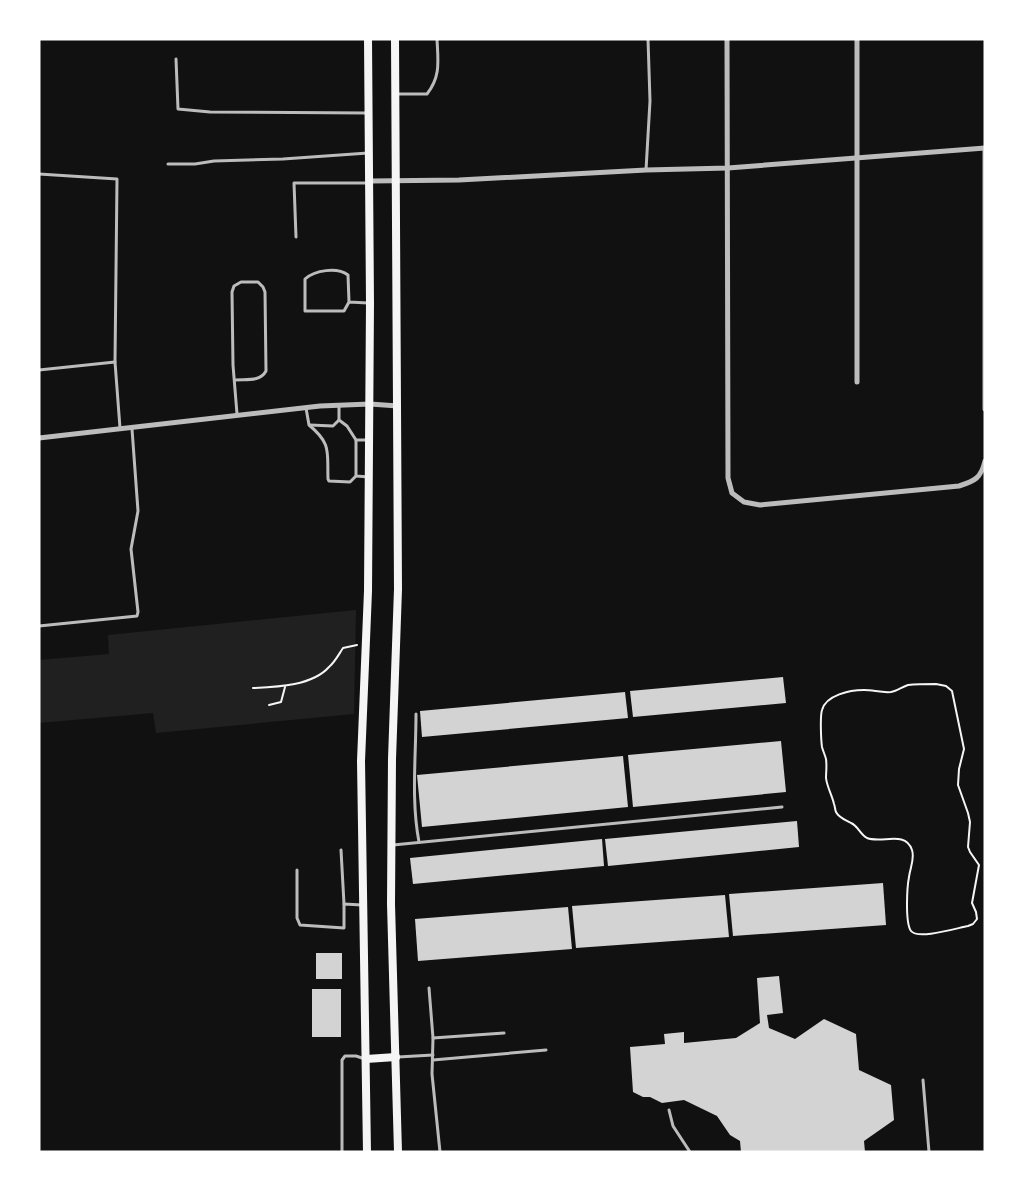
<svg xmlns="http://www.w3.org/2000/svg" width="1024" height="1191" font-family="Barlow,sans-serif">
  <style>
    .green { fill: #202020 }
    .building { fill: #d3d3d3 }
    .lines { fill: none; stroke-linecap: round; stroke-linejoin: round }
    .path { stroke: #f5f5f5; stroke-width: 2 }
    .service { stroke: #bcbcbc; stroke-width: 3 }
    .minor { stroke: #bcbcbc; stroke-width: 5 }
    .secondary { stroke: #f5f5f5; stroke-width: 8 }
  </style>
  <rect width="100%" height="100%" fill="#111"/>
  <polygon class="green" points="356,610 354,714 156,733 153,713 39,723 39,660 109,654 108,635"/>
  <g class="building">
    <polygon points="783,677 786,703 633,717 630,691"/>
    <polygon points="625,692 628,718 422,737 420,711"/>
    <polygon points="781,741 786,792 633,807 628,755"/>
    <polygon points="623,756 628,807 422,827 417,775"/>
    <polygon points="797,821 799,847 608,866 605,839"/>
    <polygon points="602,839 604,866 413,884 410,858"/>
    <polygon points="883,883 886,925 733,936 729,894"/>
    <polygon points="725,895 729,937 576,948 572,906"/>
    <polygon points="568,907 572,949 418,961 415,919"/>
    <rect x="316" y="953" width="26" height="26"/>
    <polygon points="779,976 783,1013 767,1015 769,1028 795,1039 824,1019 856,1034 859,1070 891,1085 894,1120 864,1141 865,1152 741,1152 740,1141 730,1135 717,1116 684,1100 662,1103 650,1097 643,1097 633,1092 630,1047 665,1044 664,1034 684,1032 684,1043 736,1038 760,1023 757,978"/>
    <rect x="312" y="989" width="29" height="48"/>
  </g>
  <g class="lines">
    <g class="path">
      <path d="M936 684 946 686 952 691 964 749 959 769 958 785 968 813 970 822 968 847 970 852 979 865 972 903 976 912 977 919 973 924 968 926C957 928 918 940 911 931 905 923 907 887 909 877 910 868 915 859 912 850 905 830 882 844 867 838 860 834 858 826 851 823 846 820 839 818 836 812 835 810 835 806 834 804 832 795 827 787 826 778 826 772 827 766 826 759 825 755 823 751 822 747 821 740 820 716 822 710 826 695 850 690 864 690 873 690 882 693 891 692 897 691 902 687 908 685 917 684 927 684 936 684Z"/>
      <path d="M253 688C276 687 312 686 329 667 335 662 339 654 343 648L357 645"/>
      <polyline points="269,705 281,702 285,687"/>
    </g>
    <g class="service">
      <polyline points="176,59 178,109 210,112 367,113"/>
      <path d="M397 94H427C441 76 438 61 437 39"/>
      <polyline points="168,164 195,164 214,161 283,159 368,153"/>
      <polyline points="646,170 650,101 648,39"/>
      <polyline points="39,174 117,179 115,362 120,428"/>
      <polyline points="296,237 294,183 368,183"/>
      <path d="M349 302 348 275C337 267 315 270 305 279V311H344L349 302 368 303"/>
      <polyline points="39,370 115,362"/>
      <path d="M235 380C247 379 260 382 266 371L265 292 263 287 258 282H241L234 286 232 292 233 365 237 414"/>
      <polyline points="339,405 339,420 347,426 356,440 367,440"/>
      <path d="M306 408 309 425C332 444 327 452 328 479L329 481 350 482 356 476"/>
      <polyline points="310,425 333,426 339,420"/>
      <polyline points="356,440 356,476 369,477"/>
      <polyline points="39,626 137,616 138,612 131,549 138,511 132,429"/>
      <path d="M416 714C416 757 411 800 419 842"/>
      <polyline points="393,845 782,807"/>
      <polyline points="341,850 344,904"/>
      <polyline points="297,870 297,918 300,925 344,928 344,904 362,905"/>
      <polyline points="429,988 433,1038 432,1074 440,1152"/>
      <polyline points="433,1038 504,1033"/>
      <polyline points="398,1057 433,1055"/>
      <polyline points="433,1060 546,1050"/>
      <polyline points="923,1080 929,1152"/>
      <polyline points="669,1110 673,1126 690,1152"/>
      <polyline points="342,1152 342,1060 345,1056 356,1056 365,1059"/>
    </g>
    <g class="minor">
      <path d="M727 39 728 478 732 493 744 502 760 505 959 486C975 481 981 478 985 461"/>
      <polyline points="857,39 857,382"/>
      <polyline points="985,148 985,409"/>
      <polyline points="370,181 459,180 646,170 728,168 985,148"/>
      <polyline points="39,438 320,406 370,404 398,406"/>
    </g>
    <g class="secondary">
      <polyline points="395,39 398,589 392,759 391,904 398,1152"/>
      <polyline points="366,1059 396,1057"/>
      <polyline points="367,1152 361,761 368,591 370,303 368,39"/>
    </g>
  </g>
  <rect width="1024" height="1191" fill="none" stroke="#ffffff" stroke-width="81"/>
</svg>
